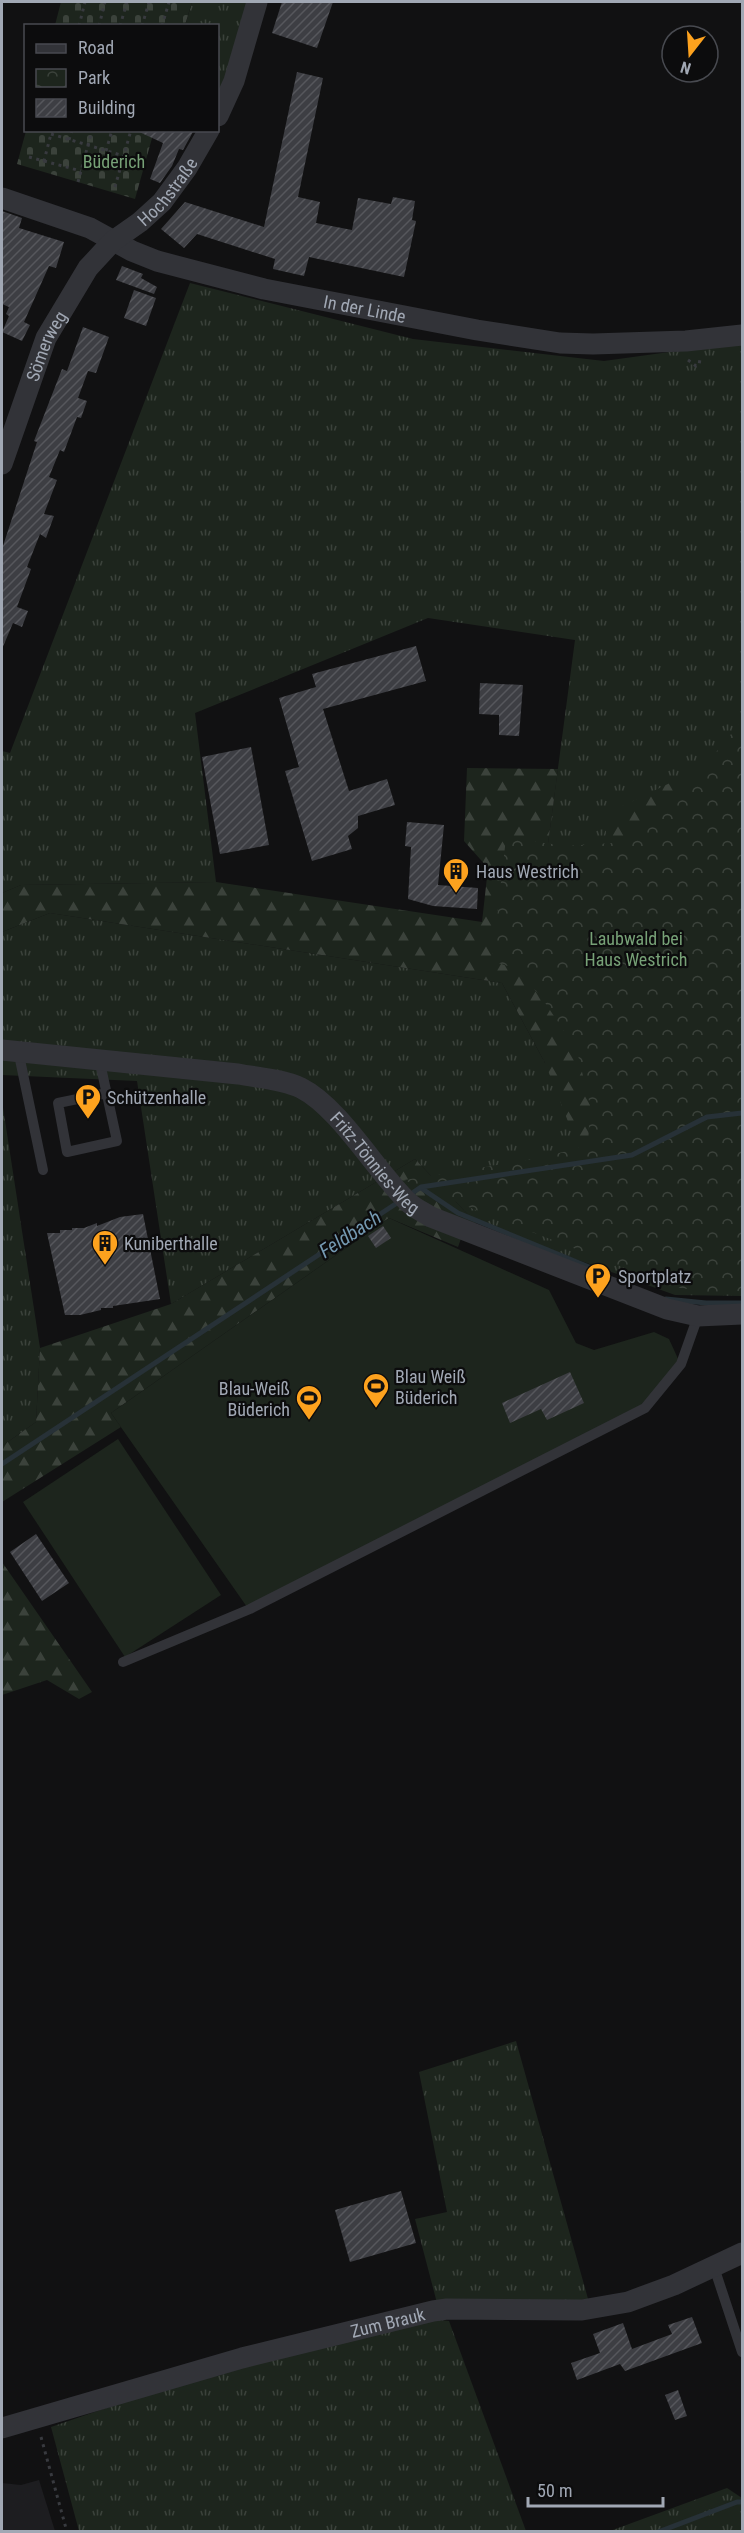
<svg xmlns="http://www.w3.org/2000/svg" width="744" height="2533" font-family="'Roboto Condensed',sans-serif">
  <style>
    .built { fill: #1d1d20 }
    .grass { fill: url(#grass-tufts) }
    .forest { fill: url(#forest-firs) }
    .cemetery { fill: url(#cemetery-stones) }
    .park { fill: url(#park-crowns) }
    .pitch { fill: #1d251d }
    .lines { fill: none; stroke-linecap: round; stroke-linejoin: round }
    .stream { stroke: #273137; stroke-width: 5 }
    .building { fill: url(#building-hatch) }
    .path { stroke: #383a3f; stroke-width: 3; stroke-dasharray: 3 4.5; stroke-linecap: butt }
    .lane { stroke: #323338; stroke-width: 10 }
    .street { stroke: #323338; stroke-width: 21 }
    .labels { text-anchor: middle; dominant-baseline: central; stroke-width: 4.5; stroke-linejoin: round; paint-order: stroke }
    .park-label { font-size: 18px; fill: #77a177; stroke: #0c0c0d }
    .street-label { font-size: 18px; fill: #a1a8b4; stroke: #0c0c0d }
    .poi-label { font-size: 18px; fill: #a1a8b4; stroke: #0c0c0d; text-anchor: start }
    .water-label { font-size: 20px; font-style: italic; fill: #759ab2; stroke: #0c0c0d }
  </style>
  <defs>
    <pattern id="grass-tufts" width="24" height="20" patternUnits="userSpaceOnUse" patternTransform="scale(1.5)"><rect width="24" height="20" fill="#1d251d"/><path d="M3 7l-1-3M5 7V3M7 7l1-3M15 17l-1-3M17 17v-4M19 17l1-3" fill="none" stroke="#3b423b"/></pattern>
    <pattern id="forest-firs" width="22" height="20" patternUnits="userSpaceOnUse" patternTransform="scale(1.5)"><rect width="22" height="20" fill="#1d251d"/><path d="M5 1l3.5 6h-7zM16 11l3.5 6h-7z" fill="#3b423b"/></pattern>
    <pattern id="cemetery-stones" width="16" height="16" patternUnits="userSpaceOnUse" patternTransform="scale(1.5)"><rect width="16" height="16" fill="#1d251d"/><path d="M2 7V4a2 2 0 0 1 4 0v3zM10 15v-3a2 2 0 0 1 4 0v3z" fill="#3b423b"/></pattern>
    <pattern id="park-crowns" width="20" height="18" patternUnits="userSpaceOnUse" patternTransform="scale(1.5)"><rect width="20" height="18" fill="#1d251d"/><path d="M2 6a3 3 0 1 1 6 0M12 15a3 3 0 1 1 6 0" fill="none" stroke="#3b423b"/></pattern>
    <pattern id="building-hatch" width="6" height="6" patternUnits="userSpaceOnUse" patternTransform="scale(1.5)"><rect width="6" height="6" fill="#3d3e43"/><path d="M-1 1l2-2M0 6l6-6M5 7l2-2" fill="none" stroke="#56575c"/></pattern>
  </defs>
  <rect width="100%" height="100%" fill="#111112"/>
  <polygon class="built" points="39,2480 55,2531 2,2531 2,2483 21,2485"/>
  <g class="grass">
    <polygon points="192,2 248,2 225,85 218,97 218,26 185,26"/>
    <polygon points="190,283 413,339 604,361 742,342 742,773 599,898 543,881 575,640 428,618 195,713 216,882 21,885 2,893 2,751 10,753"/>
    <polygon points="50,913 502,983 545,1063 742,1142 742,1296 675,1295 476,1223 415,1159 171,1304 137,1081 2,1075 2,932"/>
    <polygon points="2,1101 40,1348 36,1422 2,1446"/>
    <polygon points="516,2041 590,2306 437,2303 415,2219 447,2212 419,2072"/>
    <polygon points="432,2319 449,2321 526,2531 79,2531 51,2427 243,2361"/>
    <polygon points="727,2488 742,2498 742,2531 610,2531"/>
  </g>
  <g class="forest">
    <polygon points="467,768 558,769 543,881 599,898 608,813 674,781 740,778 742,1142 580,1152 545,1063 502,983 50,913 2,932 2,893 21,885 216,882 482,922 488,868 464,841"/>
    <polygon points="415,1159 476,1223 465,1227 458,1247 389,1218 111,1413 121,1427 2,1502 2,1446 36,1422 40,1348 171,1304"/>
    <polygon points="2,1562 92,1692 79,1699 47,1680 2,1695"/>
  </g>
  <g class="cemetery">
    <polygon points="61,2 192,2 185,25 55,25"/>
    <polygon points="26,131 154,131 135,199 17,164"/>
  </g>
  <polygon class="park" points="742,721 742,1291 707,1292 674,1287 483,1213 404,1180 534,1159 588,1146 590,1105 577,1051 540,995 511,967 492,961 506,838 567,846 628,842 670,807"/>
  <g class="pitch">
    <polygon points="389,1218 549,1290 576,1343 594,1350 654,1332 669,1339 680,1363 643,1405 247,1607 111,1413"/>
    <polygon points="118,1439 221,1595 125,1657 23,1502"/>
  </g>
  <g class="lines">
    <g class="stream">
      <polyline points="421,1188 458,1213 594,1269"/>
      <polyline points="408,1196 421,1187 632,1155 707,1117 742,1113"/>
      <polyline points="666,1299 706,1303 742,1303"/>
      <polyline points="2,1464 400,1201"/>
      <polyline points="658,2532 737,2502 742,2502"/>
    </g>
  </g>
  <g class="building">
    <polygon points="282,2 333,2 317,48 272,33"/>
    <polygon points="297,72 323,78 298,197 320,202 316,223 352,230 358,198 391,204 393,197 415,201 412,220 416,221 404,277 309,257 304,276 273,269 275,259 197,234 184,248 161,229 185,202 264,227"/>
    <polygon points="135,130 194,130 183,150 179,149 172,166 160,183 150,179 163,143"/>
    <polygon points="2,211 22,218 19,228 64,242 56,268 49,266 24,322 30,325 22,341 2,332 9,316 6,314 9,307 2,304"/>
    <polygon points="122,266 143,274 141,278 157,287 154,294 116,280"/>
    <polygon points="134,290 156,298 146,326 124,318"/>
    <polygon points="83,327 109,337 96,373 88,371 78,398 87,401 81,418 77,417 64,452 60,450 49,477 57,480 44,514 54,516 46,538 40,534 27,567 31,569 17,607 28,611 22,627 13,623 2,649 2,549 37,442 34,441 62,369 67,371"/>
    <polygon points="416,646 426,681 323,709 349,791 387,779 395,805 358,816 358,828 348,836 352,849 312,861 285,771 299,767 279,698 316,687 312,674"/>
    <polygon points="480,683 523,685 519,736 499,735 499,715 479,714"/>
    <polygon points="251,747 269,845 220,854 202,757"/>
    <polygon points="407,822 444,825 438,885 478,888 477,909 433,906 408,899 411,847 405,846"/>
    <polygon points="143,1214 160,1299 113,1306 113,1308 101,1308 101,1310 80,1315 65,1315 47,1233 60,1233 60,1230 72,1230 72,1228 84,1228 97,1223 97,1226 120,1217"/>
    <polygon points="383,1226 391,1238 376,1248 368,1236"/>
    <polygon points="570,1372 584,1403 547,1420 541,1409 510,1423 502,1403"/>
    <polygon points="36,1534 69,1583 42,1601 10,1552"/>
    <polygon points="401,2191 416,2243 350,2262 335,2210"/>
    <polygon points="692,2317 702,2343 625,2371 620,2364 577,2380 571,2363 600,2353 593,2334 623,2323 632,2349 672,2334 668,2325"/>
    <polygon points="678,2390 687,2416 675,2420 665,2395"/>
  </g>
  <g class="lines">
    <g class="path">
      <polyline points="79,26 85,2"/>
      <polyline points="99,26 105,2"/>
      <polyline points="120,26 127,2"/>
      <polyline points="142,26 149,2"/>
      <polyline points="162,26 169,2"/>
      <polyline points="51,134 124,156"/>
      <polyline points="69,140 72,130"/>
      <polyline points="106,151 112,130"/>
      <polyline points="29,157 44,161 52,130"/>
      <polyline points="44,161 81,171"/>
      <polyline points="78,182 92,130"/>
      <polyline points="115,187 131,130"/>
      <polyline points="688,360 696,366 699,365 700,359"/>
      <polyline points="41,2437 67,2532"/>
    </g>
    <g class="lane">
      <polyline points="18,1050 43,1170"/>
      <polyline points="99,1058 117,1141 67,1152 58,1103 107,1093"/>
      <polyline points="123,1662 250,1609 645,1408 681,1364 698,1316"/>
      <polyline points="714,2267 742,2352"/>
    </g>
    <g class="street">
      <polyline points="218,116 234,81 257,2"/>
      <path id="s1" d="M2 198 90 228 132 251 157 261 264 289 477 330 560 343 593 344 686 341 742 335"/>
      <path id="s2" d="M2 464 46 338 88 268 113 241 140 222 162 202 187 168 209 130"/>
      <path id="s3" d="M2 1050 238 1074C259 1078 282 1079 301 1088 339 1107 376 1171 408 1202 414 1208 423 1212 431 1217L667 1309 698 1316 742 1314"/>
      <path id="s4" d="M2 2428 242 2358 433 2311 447 2309 582 2310 628 2302 674 2285 742 2253"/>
    </g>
  </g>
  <defs>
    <g id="building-pin" transform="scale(1.35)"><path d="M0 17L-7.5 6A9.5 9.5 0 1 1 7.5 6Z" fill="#fda21e" stroke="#0c0c0d"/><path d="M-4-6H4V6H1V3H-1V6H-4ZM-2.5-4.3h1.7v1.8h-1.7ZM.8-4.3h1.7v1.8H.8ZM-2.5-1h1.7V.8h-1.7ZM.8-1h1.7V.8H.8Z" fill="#111"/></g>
    <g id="parking-pin" transform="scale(1.35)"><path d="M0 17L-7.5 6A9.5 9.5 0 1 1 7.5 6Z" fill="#fda21e" stroke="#0c0c0d"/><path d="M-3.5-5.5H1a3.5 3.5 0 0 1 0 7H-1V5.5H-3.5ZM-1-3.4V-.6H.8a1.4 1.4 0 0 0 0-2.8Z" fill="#111"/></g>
    <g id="stadium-pin" transform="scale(1.35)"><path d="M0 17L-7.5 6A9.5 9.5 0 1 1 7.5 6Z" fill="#fda21e" stroke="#0c0c0d"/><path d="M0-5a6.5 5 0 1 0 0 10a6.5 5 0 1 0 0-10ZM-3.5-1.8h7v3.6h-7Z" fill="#111"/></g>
  </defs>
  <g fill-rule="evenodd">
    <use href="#building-pin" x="456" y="871"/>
    <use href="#parking-pin" x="88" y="1097"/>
    <use href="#building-pin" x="105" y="1243"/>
    <use href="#parking-pin" x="598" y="1276"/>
    <use href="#stadium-pin" x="376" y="1386"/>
    <use href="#stadium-pin" x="309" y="1398"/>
  </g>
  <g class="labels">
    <g class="park-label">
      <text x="114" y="161">Büderich</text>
      <text x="636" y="938">Laubwald bei<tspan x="636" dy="21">Haus Westrich</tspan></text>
    </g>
    <g class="street-label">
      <text stroke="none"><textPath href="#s2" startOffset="326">Hochstraße</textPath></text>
      <text stroke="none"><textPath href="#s1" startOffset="381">In der Linde</textPath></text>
      <text stroke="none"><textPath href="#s2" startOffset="126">Sömerweg</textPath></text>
      <text stroke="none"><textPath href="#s3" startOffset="408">Fritz-Tönnies-Weg</textPath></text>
      <text stroke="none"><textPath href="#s4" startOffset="400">Zum Brauk</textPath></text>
    </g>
    <g class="poi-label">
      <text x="476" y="871">Haus Westrich</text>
      <text x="107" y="1097">Schützenhalle</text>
      <text x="124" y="1243">Kuniberthalle</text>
      <text x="618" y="1276">Sportplatz</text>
      <text x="395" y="1376">Blau Weiß<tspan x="395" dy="21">Büderich</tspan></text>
      <text x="290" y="1388" text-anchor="end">Blau-Weiß<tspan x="290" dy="21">Büderich</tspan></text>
    </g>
    <g class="water-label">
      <text transform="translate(350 1234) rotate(-33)">Feldbach</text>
    </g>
  </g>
  <rect width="744" height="2533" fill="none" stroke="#a1a8b4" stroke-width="6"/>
  <rect x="24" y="24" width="195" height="108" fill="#0c0c0d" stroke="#484a50" stroke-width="1.5"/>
  <rect x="36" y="44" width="30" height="9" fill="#323338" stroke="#484a50" stroke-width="1.5"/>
  <text x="78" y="54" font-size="18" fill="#a1a8b4">Road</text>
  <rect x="36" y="69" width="30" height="18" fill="url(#park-crowns)" stroke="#484a50" stroke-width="1.5"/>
  <text x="78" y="84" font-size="18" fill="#a1a8b4">Park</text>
  <rect x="36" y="99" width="30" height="18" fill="url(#building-hatch)" stroke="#484a50" stroke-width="1.5"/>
  <text x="78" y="114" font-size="18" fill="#a1a8b4">Building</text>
  <g transform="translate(690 54) rotate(197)"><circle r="28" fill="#0c0c0d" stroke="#484a50" stroke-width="1.5"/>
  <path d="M0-4.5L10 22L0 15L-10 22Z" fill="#fda21e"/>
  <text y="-9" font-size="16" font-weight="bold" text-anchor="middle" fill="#a1a8b4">N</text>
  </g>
  <path d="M528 2497v9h135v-9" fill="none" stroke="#a1a8b4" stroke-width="3"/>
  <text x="537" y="2497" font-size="18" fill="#a1a8b4" stroke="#0c0c0d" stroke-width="4.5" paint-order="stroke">50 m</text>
</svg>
